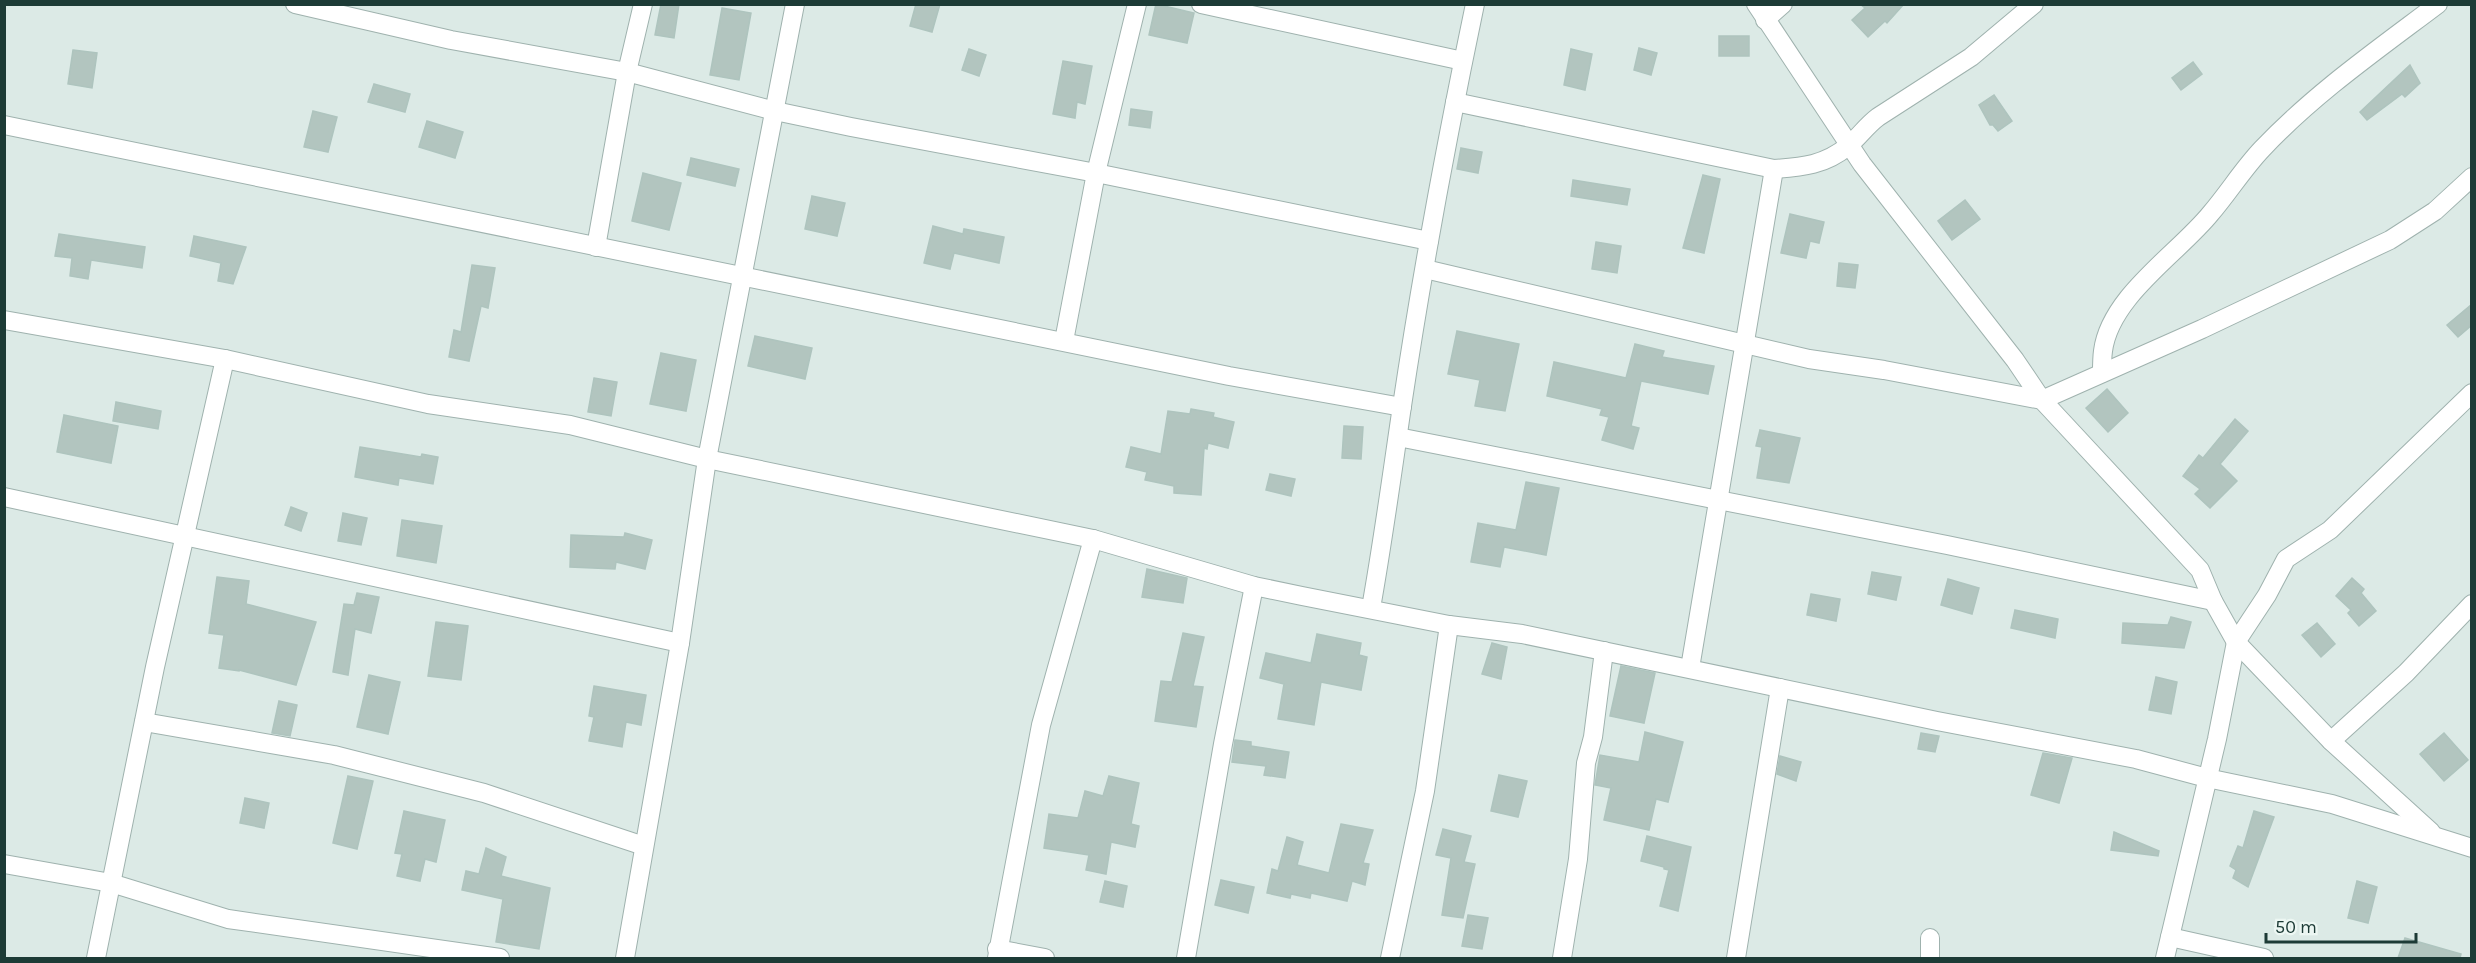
<svg xmlns="http://www.w3.org/2000/svg" width="2476" height="963" font-family="Karla,sans-serif">
  <style>
    .building { fill: #b2c5bf; stroke: #aec4be; stroke-width: 1.5 }
    .lines { fill: none; stroke-linecap: round; stroke-linejoin: round }
    .street-casing { stroke: #9fb2ae; stroke-width: 20 }
    .street { stroke: #fff; stroke-width: 18 }
  </style>
  <rect width="100%" height="100%" fill="#dceae6"/>
  <g class="building">
    <polygon points="661,4 679,4 674,38 655,35"/>
    <polygon points="916,4 940,4 932,32 910,26"/>
    <polygon points="1156,4 1194,13 1187,43 1149,35"/>
    <polygon points="1860,4 1904,4 1887,23 1885,21 1868,37 1852,20 1865,8"/>
    <polygon points="722,8 751,13 739,80 710,75"/>
    <rect x="1719" y="36" width="30" height="20"/>
    <polygon points="1639,48 1657,53 1651,75 1634,70"/>
    <polygon points="969,49 986,55 979,76 962,70"/>
    <polygon points="1571,49 1592,54 1585,90 1564,85"/>
    <polygon points="73,50 97,53 92,88 68,84"/>
    <polygon points="1063,61 1092,66 1085,104 1077,102 1075,118 1053,114"/>
    <polygon points="2193,62 2202,74 2181,90 2172,78"/>
    <polygon points="2410,65 2420,83 2405,97 2402,94 2367,120 2360,112"/>
    <polygon points="374,84 410,94 405,112 368,102"/>
    <polygon points="1994,95 2012,121 1998,131 1993,125 1990,125 1979,105"/>
    <polygon points="1131,109 1152,112 1150,128 1129,125"/>
    <polygon points="313,111 337,117 328,152 304,147"/>
    <polygon points="427,121 463,132 455,158 419,147"/>
    <polygon points="1461,148 1482,152 1478,173 1457,169"/>
    <polygon points="691,158 739,169 735,186 687,175"/>
    <polygon points="643,173 681,183 669,230 632,221"/>
    <polygon points="1703,175 1720,179 1704,253 1683,248"/>
    <polygon points="1573,180 1630,189 1627,205 1571,196"/>
    <polygon points="812,196 845,203 837,236 805,229"/>
    <polygon points="1965,200 1980,219 1952,240 1938,221"/>
    <polygon points="1790,214 1824,222 1819,243 1810,241 1806,258 1781,253"/>
    <polygon points="933,226 963,234 964,229 1004,237 999,263 954,253 950,269 924,263"/>
    <polygon points="59,234 145,247 142,268 91,260 88,279 70,276 72,258 55,256"/>
    <polygon points="194,236 246,247 233,284 218,281 221,263 190,256"/>
    <polygon points="1596,242 1621,246 1617,273 1592,269"/>
    <polygon points="1839,263 1858,265 1855,288 1837,286"/>
    <polygon points="472,265 495,268 488,308 481,306 469,361 449,357 454,330 461,332"/>
    <polygon points="2472,304 2472,325 2458,337 2447,325"/>
    <polygon points="1457,331 1519,344 1505,411 1475,406 1480,380 1448,374"/>
    <polygon points="755,336 812,348 805,379 748,366"/>
    <polygon points="1635,344 1664,351 1662,357 1714,366 1708,394 1641,381 1631,426 1639,428 1633,449 1602,440 1609,417 1600,415 1602,409 1547,396 1554,362 1626,378"/>
    <polygon points="661,353 696,360 686,411 650,404"/>
    <polygon points="594,378 617,382 611,416 588,412"/>
    <polygon points="2107,389 2128,413 2108,432 2086,408"/>
    <polygon points="116,402 161,411 158,429 113,421"/>
    <polygon points="1191,409 1214,413 1213,417 1234,422 1228,448 1208,443 1207,449 1204,448 1201,495 1174,493 1174,486 1145,480 1147,472 1126,467 1131,447 1161,454 1168,411 1190,414"/>
    <polygon points="64,415 118,426 111,463 57,452"/>
    <polygon points="2235,419 2248,431 2220,464 2237,481 2210,508 2195,494 2200,489 2183,476 2199,455 2203,458"/>
    <polygon points="1344,426 1363,427 1361,459 1342,458"/>
    <polygon points="1760,430 1800,438 1789,483 1757,478 1762,447 1756,446"/>
    <polygon points="360,447 421,457 422,454 438,457 433,484 399,478 398,485 355,477"/>
    <polygon points="1270,474 1295,479 1291,496 1266,490"/>
    <polygon points="1526,482 1559,488 1546,555 1504,547 1500,567 1471,562 1478,523 1516,530"/>
    <polygon points="291,507 307,513 301,531 285,525"/>
    <polygon points="343,513 367,518 361,545 338,541"/>
    <polygon points="402,520 442,526 436,563 397,556"/>
    <polygon points="625,533 652,540 645,569 616,562 615,569 570,567 571,535 624,537"/>
    <polygon points="1147,569 1187,578 1183,603 1142,597"/>
    <polygon points="1872,572 1901,577 1896,600 1868,594"/>
    <polygon points="217,577 249,581 246,604 316,622 296,685 239,670 239,671 219,668 224,635 209,633"/>
    <polygon points="2352,578 2364,589 2361,593 2376,611 2359,626 2348,613 2351,610 2336,596"/>
    <polygon points="1948,579 1979,588 1972,614 1941,605"/>
    <polygon points="357,593 379,597 371,633 355,629 348,675 333,672 344,604 354,605"/>
    <polygon points="1811,594 1840,599 1836,621 1807,615"/>
    <polygon points="2015,610 2058,619 2055,638 2011,628"/>
    <polygon points="2171,617 2191,622 2184,648 2122,643 2123,623 2168,625"/>
    <polygon points="436,622 468,626 461,680 428,676"/>
    <polygon points="2317,623 2335,644 2321,657 2302,635"/>
    <polygon points="1183,633 1204,637 1193,686 1203,687 1196,727 1155,721 1161,681 1172,682"/>
    <polygon points="1317,634 1361,643 1359,655 1367,657 1361,690 1321,682 1314,725 1278,719 1284,684 1260,678 1266,653 1311,663"/>
    <polygon points="1492,643 1507,647 1501,679 1482,674"/>
    <polygon points="1621,666 1655,673 1644,723 1610,716"/>
    <polygon points="369,675 400,682 388,734 357,727"/>
    <polygon points="2156,677 2177,682 2171,714 2149,710"/>
    <polygon points="594,686 646,695 641,725 626,722 622,747 589,741 594,717 589,716"/>
    <polygon points="279,701 297,705 290,736 272,733"/>
    <polygon points="1645,732 1683,742 1668,802 1656,799 1649,830 1604,820 1611,788 1595,785 1600,755 1639,762"/>
    <polygon points="1921,733 1939,736 1935,752 1918,749"/>
    <polygon points="2444,733 2468,760 2444,781 2420,754"/>
    <polygon points="1235,740 1251,742 1251,746 1289,752 1285,778 1264,775 1266,766 1232,762"/>
    <polygon points="2043,753 2072,758 2059,803 2031,795"/>
    <polygon points="1780,756 1801,762 1796,781 1777,774"/>
    <polygon points="1499,775 1527,781 1518,817 1491,811"/>
    <polygon points="348,776 373,781 357,849 333,843"/>
    <polygon points="1109,776 1139,783 1131,824 1139,826 1135,847 1111,842 1106,874 1086,870 1089,855 1044,848 1049,814 1078,818 1085,791 1103,796"/>
    <polygon points="245,798 269,803 264,828 240,823"/>
    <polygon points="404,811 445,820 436,862 425,859 420,881 397,876 402,854 395,853"/>
    <polygon points="2254,811 2274,817 2248,887 2233,878 2236,870 2230,866 2238,846 2243,848"/>
    <polygon points="1341,824 1373,830 1363,863 1369,864 1365,885 1352,881 1347,901 1311,893 1310,898 1291,894 1290,898 1267,893 1272,869 1278,871 1287,837 1303,842 1297,865 1329,873"/>
    <polygon points="1443,829 1471,836 1464,862 1475,864 1463,918 1442,915 1451,858 1436,855"/>
    <polygon points="2114,832 2159,851 2158,856 2111,850"/>
    <polygon points="1647,836 1691,847 1678,911 1660,906 1669,870 1664,869 1664,867 1641,861"/>
    <polygon points="486,848 506,857 501,876 550,888 539,949 496,942 503,899 462,890 466,871 479,874"/>
    <polygon points="1221,880 1254,887 1248,913 1215,905"/>
    <polygon points="1105,881 1127,886 1123,907 1100,902"/>
    <polygon points="2357,881 2377,887 2368,923 2348,918"/>
    <polygon points="1468,915 1488,918 1482,949 1462,946"/>
    <polygon points="2405,938 2461,954 2460,958 2398,958"/>
  </g>
  <g class="lines">
    <g class="street-casing">
      <g id="street">
        <polyline points="295,4 451,40 627,72 775,111 851,127 1096,173 1429,241"/>
        <polyline points="1201,4 1463,61"/>
        <polyline points="1756,4 1862,164 2015,360 2042,400 2200,570 2213,601 2236,642 2331,741 2431,832"/>
        <polyline points="1765,20 1783,4"/>
        <path d="M1455 102 1774 169C1803 167 1825 165 1848 146 1859 137 1866 126 1878 117L1971 57 2034 4"/>
        <polyline points="4,125 1229,376 1402,407"/>
        <polyline points="596,247 627,72 643,4"/>
        <polyline points="1425,269 1809,359 1884,370 2042,400 2202,329 2390,240 2435,211 2472,177"/>
        <polyline points="4,320 225,359 428,404 570,425 707,459 1093,539 1254,586 1302,596 1449,625 1522,634 1937,721 2136,759 2207,778 2332,804 2472,848"/>
        <polyline points="1064,341 1096,173 1137,4"/>
        <path d="M2102 373C2102 366 2102 358 2103 351 2110 296 2179 253 2211 213 2229 192 2243 169 2262 149 2314 94 2377 50 2438 4"/>
        <polyline points="1398,437 1947,545 2213,601"/>
        <polyline points="4,497 680,643"/>
        <path d="M1371 608C1383 541 1392 474 1402 406 1422 272 1447 138 1475 4"/>
        <polyline points="1690,668 1774,169"/>
        <polyline points="144,722 334,755 484,793 644,846"/>
        <polyline points="2331,741 2406,673 2472,604"/>
        <polyline points="4,864 111,883 228,919 500,958"/>
        <polyline points="2170,937 2264,958"/>
        <polyline points="997,949 1045,958"/>
        <polyline points="96,958 155,667 225,359"/>
        <polyline points="625,958 680,643 707,459 795,4"/>
        <polyline points="997,958 1041,725 1093,539"/>
        <polyline points="1186,958 1223,744 1254,586"/>
        <polyline points="1390,958 1425,791 1449,625"/>
        <polyline points="1562,958 1578,859 1586,763 1593,737 1604,651"/>
        <polyline points="1736,958 1780,688"/>
        <polyline points="1930,958 1930,938"/>
        <polyline points="2165,958 2217,739 2236,642 2267,595 2286,559 2330,530 2472,393"/>
      </g>
    </g>
    <use href="#street" class="street"/>
  </g>
  <rect width="2476" height="963" fill="none" stroke="#1d3b36" stroke-width="12"/>
  <path d="M2266 933v9h150v-9" fill="none" stroke="#1d3b36" stroke-width="3"/>
  <text x="2275" y="933" font-size="18" fill="#1d3b36" stroke="#edf7f3" stroke-width="4.5" paint-order="stroke">50 m</text>
</svg>
